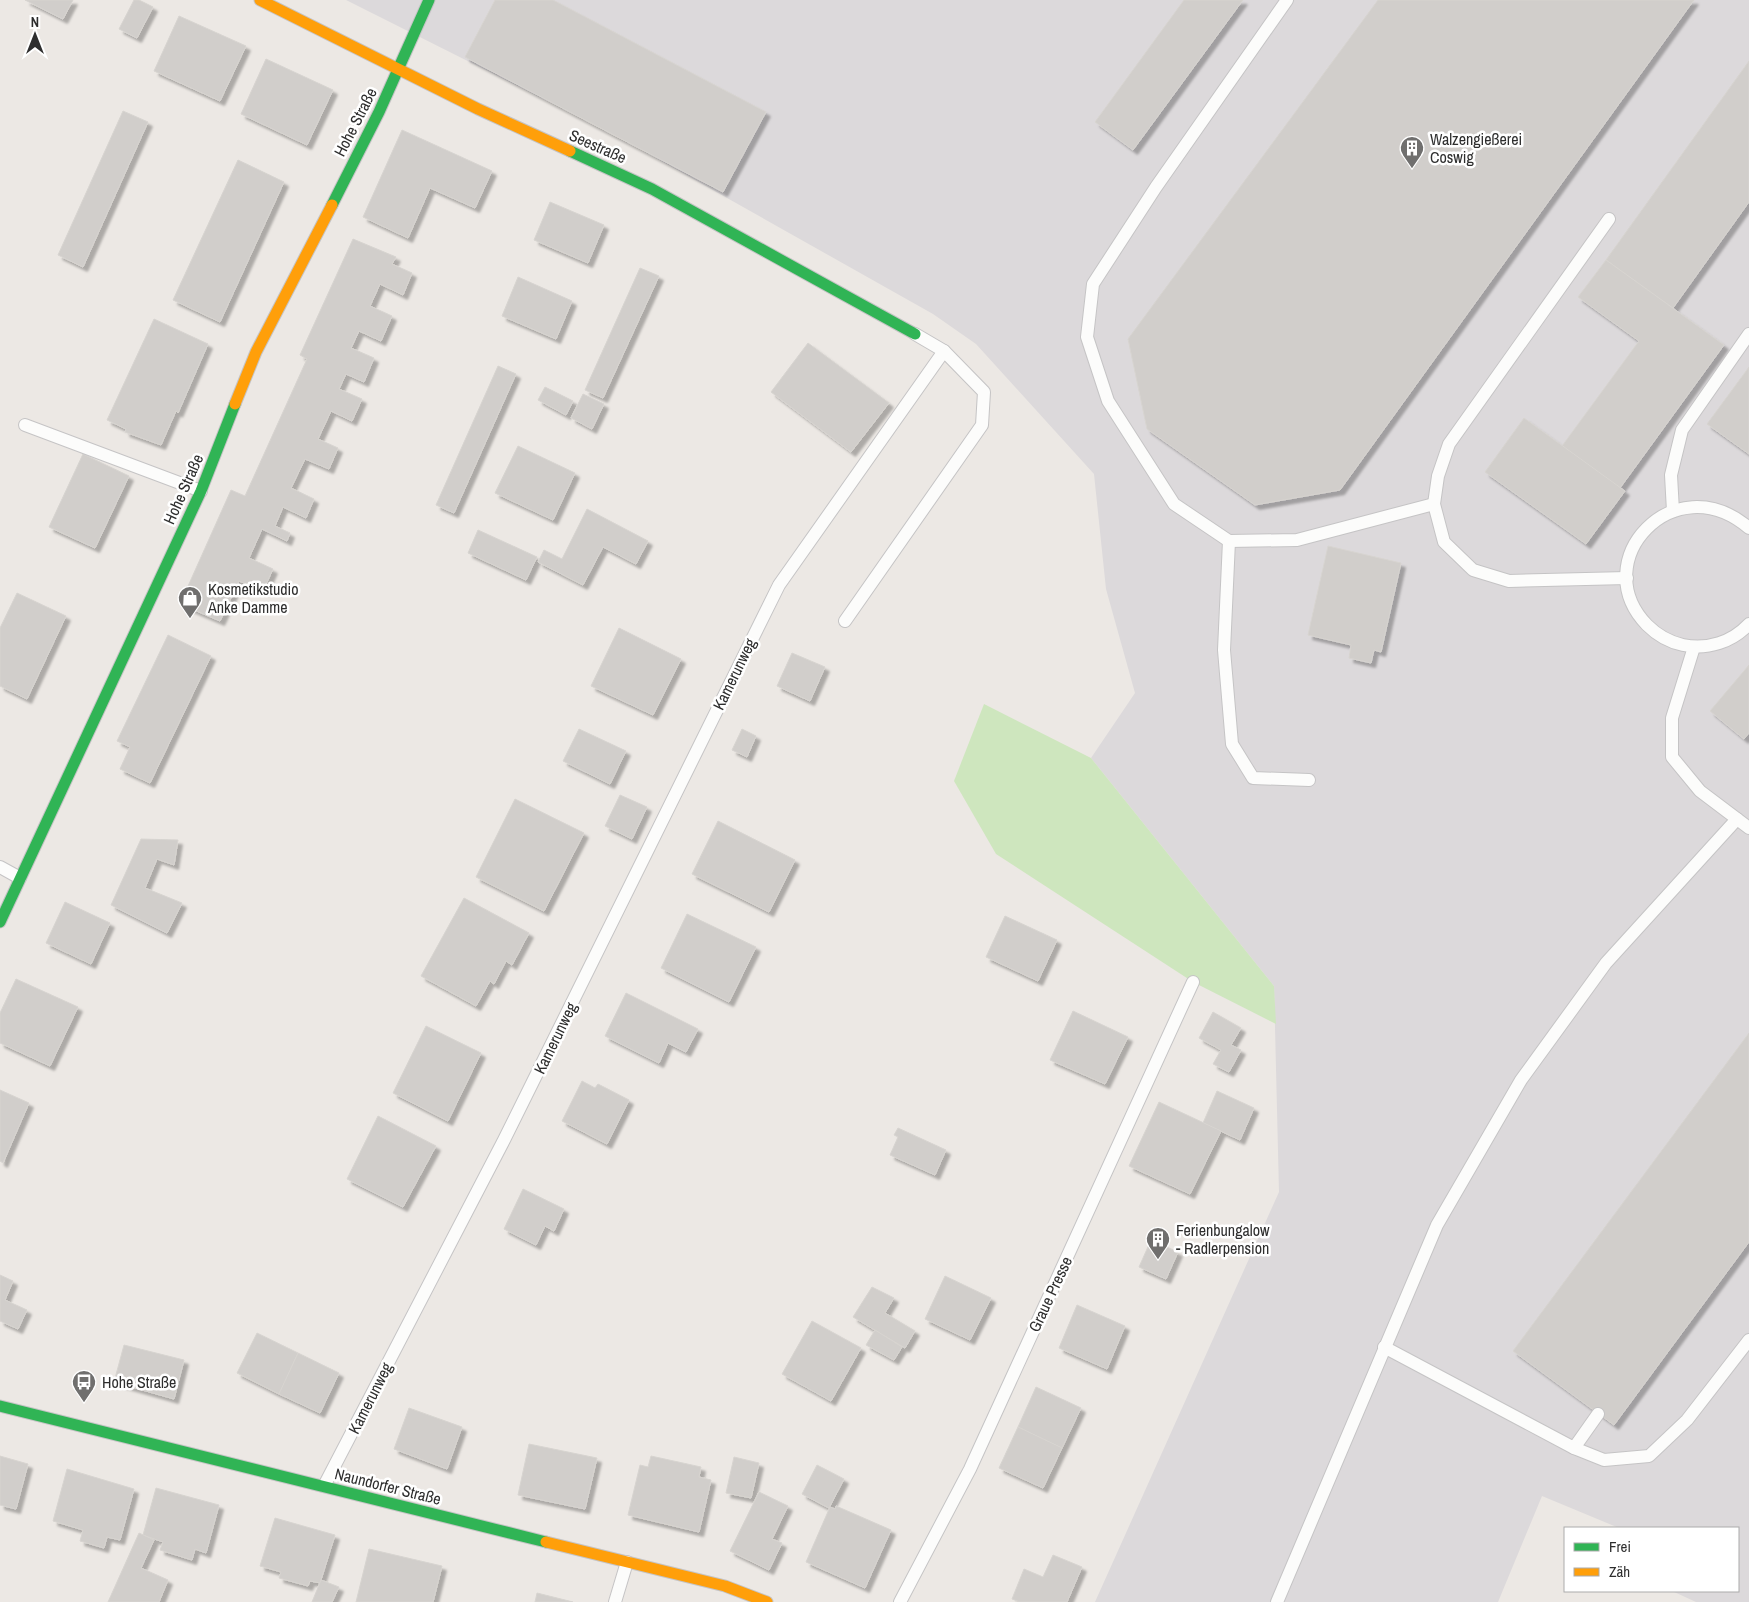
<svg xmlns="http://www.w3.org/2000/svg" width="1749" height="1602" font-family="'Archivo Narrow',sans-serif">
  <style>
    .industrial { fill: #dcd9db }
    .green { fill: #cee6be }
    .building { fill: #d1cecb; stroke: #d7d4d0; filter: url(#shadow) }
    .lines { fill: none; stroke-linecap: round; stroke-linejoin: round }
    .lane-casing { stroke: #c5c4c5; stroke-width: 14 }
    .fast-casing { stroke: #c5c4c5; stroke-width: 13 }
    .slow-casing { stroke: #c5c4c5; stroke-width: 13 }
    .lane { stroke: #fcfcfb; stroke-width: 12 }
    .fast { stroke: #30b455; stroke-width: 11 }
    .slow { stroke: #ff9f0a; stroke-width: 11 }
    .labels { text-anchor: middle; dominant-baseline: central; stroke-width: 5; stroke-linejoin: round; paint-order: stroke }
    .street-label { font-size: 16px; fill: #2e2e2e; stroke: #fff }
    .poi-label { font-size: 16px; fill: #2e2e2e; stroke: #fff; text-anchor: start }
  </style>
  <defs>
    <filter id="shadow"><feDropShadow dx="4.5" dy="4.5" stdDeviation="1" flood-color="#0004"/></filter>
  </defs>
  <rect width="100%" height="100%" fill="#ece8e4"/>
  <polygon class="industrial" points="346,0 1749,0 1749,1602 1696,1602 1672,1591 1738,1591 1738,1528 1619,1528 1542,1496 1498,1602 1095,1602 1279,1192 1274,986 1091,758 1135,693 1106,589 1094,474 976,344 933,314 615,135"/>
  <polygon class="green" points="984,704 1091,758 1274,986 1276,1024 1193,982 996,854 954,781"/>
  <g class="building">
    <polygon points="25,0 73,0 63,19"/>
    <polygon points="134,0 139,0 153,7 137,38 119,29"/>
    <polygon points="495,0 553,0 766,112 723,192 465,57"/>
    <polygon points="1184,0 1243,0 1133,150 1095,122"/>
    <polygon points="1378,0 1694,0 1340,490 1255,505 1147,429 1128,339"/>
    <polygon points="179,16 246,46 220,101 154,71"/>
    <polygon points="266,59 333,90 307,145 241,114"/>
    <polygon points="1749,61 1749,202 1673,308 1606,260"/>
    <polygon points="123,111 148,122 83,267 58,255"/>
    <polygon points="402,130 492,171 475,208 430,188 408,238 363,217"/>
    <polygon points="238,160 284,182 220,322 173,300"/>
    <polygon points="550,202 604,225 588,263 534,240"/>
    <polygon points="353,239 396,257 392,264 412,273 403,295 380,284 370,306 392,316 381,341 359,331 351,348 374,358 364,382 346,374 339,389 362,399 352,421 331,411 318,439 338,448 329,469 305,459 291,488 314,499 306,518 283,507 275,526 290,533 287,541 262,529 249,558 273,569 263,591 239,581 220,621 180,604 231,490 245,496 307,359 300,355"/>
    <polygon points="1606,260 1724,345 1620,488 1562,446 1639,341 1578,297"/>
    <polygon points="640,268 659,276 603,398 585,390"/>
    <polygon points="518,277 572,301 556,339 502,316"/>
    <polygon points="154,319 208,344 178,413 176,411 161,445 125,432 126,429 107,420"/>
    <polygon points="808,343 889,403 851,452 771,392"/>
    <polygon points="498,366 516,374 454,513 436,505"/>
    <polygon points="1749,367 1749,454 1707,424"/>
    <polygon points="545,387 573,401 566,415 538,400"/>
    <polygon points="583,394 604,404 592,429 571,418"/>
    <polygon points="1524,418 1625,491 1586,544 1485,472"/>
    <polygon points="518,446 575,473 553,520 495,493"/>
    <polygon points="83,454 129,476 95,548 49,527"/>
    <polygon points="587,509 648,541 636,564 603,547 583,585 538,562 544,550 562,559"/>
    <polygon points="478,530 537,557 526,580 468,553"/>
    <polygon points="1328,546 1401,563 1381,652 1374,650 1371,663 1349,658 1351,645 1308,635"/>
    <polygon points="17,593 66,616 27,699 0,686 0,628"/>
    <polygon points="619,628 681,659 653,715 591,686"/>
    <polygon points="168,635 211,656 150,783 120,769 130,747 117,741"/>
    <polygon points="792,653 825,667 810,701 777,686"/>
    <polygon points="1749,665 1749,733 1744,739 1710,711"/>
    <polygon points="579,729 626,751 610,784 563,761"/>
    <polygon points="742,729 756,736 747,757 732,750"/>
    <polygon points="620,795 647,807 632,839 605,826"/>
    <polygon points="515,799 584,833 544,911 476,877"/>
    <polygon points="718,821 795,860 769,912 692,874"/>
    <polygon points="141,839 178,840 174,865 157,859 145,888 182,903 167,933 111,905"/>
    <polygon points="464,898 529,933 512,965 506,961 494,984 490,981 476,1006 421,976"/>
    <polygon points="65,902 110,923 91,964 46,943"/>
    <polygon points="687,914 756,947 729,1002 661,968"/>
    <polygon points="1005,916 1057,940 1038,981 986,957"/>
    <polygon points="16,979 78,1007 50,1066 0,1043 0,1013"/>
    <polygon points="626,993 698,1029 686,1052 668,1043 659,1063 605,1036"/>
    <polygon points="1073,1011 1128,1037 1105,1084 1050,1060"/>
    <polygon points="1213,1012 1241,1028 1231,1045 1241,1050 1229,1072 1213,1064 1221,1050 1199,1038"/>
    <polygon points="426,1026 481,1053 448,1121 393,1093"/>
    <polygon points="1749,1033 1749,1242 1614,1425 1513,1351"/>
    <polygon points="582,1081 595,1088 598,1084 629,1100 607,1144 562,1121"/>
    <polygon points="0,1090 29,1103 3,1163 0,1161"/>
    <polygon points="1217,1091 1254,1108 1240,1140 1203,1123"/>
    <polygon points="1159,1102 1221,1131 1190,1194 1129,1166"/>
    <polygon points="378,1116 436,1146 403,1207 347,1179"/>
    <polygon points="898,1128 946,1150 935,1175 890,1155 898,1137 894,1135"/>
    <polygon points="523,1189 564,1209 554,1231 545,1226 536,1245 504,1229"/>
    <polygon points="1151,1240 1178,1252 1166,1279 1139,1267"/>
    <polygon points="0,1275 13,1281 5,1300 27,1310 18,1329 0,1321"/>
    <polygon points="945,1276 991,1298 970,1340 925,1319"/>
    <polygon points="872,1287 894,1298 885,1313 915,1331 905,1348 853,1317"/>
    <polygon points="1077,1305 1125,1326 1107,1369 1059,1348"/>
    <polygon points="812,1321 861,1348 831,1401 782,1374"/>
    <polygon points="875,1330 902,1347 894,1360 866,1345"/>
    <polygon points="257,1333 298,1353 279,1394 237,1373"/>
    <polygon points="124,1345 184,1360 174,1399 114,1382"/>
    <polygon points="298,1353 339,1373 320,1413 279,1394"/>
    <polygon points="1036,1387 1081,1408 1062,1448 1018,1427"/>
    <polygon points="409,1408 462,1427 447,1469 394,1449"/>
    <polygon points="1018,1427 1062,1448 1043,1488 999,1468"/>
    <polygon points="529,1444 597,1458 585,1509 518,1495"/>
    <polygon points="0,1456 28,1464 16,1509 0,1505"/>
    <polygon points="651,1456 701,1467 699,1477 711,1480 699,1532 628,1515 640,1465 648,1467"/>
    <polygon points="734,1457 759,1463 751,1498 726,1493"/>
    <polygon points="817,1465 844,1479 829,1508 802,1494"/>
    <polygon points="67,1469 134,1489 120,1540 107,1537 104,1548 80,1541 83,1530 53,1521"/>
    <polygon points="156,1488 219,1505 206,1553 195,1549 192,1560 160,1550 163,1542 143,1535"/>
    <polygon points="759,1492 788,1506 772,1539 782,1543 769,1570 730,1551"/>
    <polygon points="836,1506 891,1530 865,1588 806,1562 830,1507 835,1509"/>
    <polygon points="275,1518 335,1535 320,1583 310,1581 308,1586 279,1578 281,1572 260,1566"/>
    <polygon points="139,1533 154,1540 141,1568 168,1580 159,1602 108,1602"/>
    <polygon points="369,1549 442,1566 433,1602 356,1602"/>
    <polygon points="1053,1555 1082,1567 1067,1602 1020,1602 1012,1599 1024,1569 1043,1577"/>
    <polygon points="321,1580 339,1587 332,1602 312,1602"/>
    <polygon points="537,1593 573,1602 535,1602"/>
  </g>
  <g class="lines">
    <g class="lane-casing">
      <g id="lane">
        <polyline points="1287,0 1156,187 1093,284 1087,337 1108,401 1174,504 1229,541 1297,540 1434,504"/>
        <polyline points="1609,219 1449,444 1438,476 1434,504 1444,542 1473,570 1509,581 1627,578"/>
        <polyline points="25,425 201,491"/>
        <polyline points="1673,511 1671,475 1682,430 1749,334"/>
        <path d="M1749 528C1674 464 1585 561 1647 625 1657 635 1669 642 1683 645 1708 650 1732 642 1749 624"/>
        <polyline points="1229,541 1224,650 1232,744 1253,778 1309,780"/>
        <polyline points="845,621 982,425 984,392 944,351 915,334"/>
        <polyline points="1694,647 1672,718 1672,757 1700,791 1749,828"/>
        <polyline points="0,867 20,878"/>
        <polyline points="1384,1347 1574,1448 1598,1414"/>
        <polyline points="1574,1448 1604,1460 1649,1456 1687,1420 1749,1340"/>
        <polyline points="324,1486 504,1140 779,585 944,351"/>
        <polyline points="615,1602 627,1562"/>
        <polyline points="900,1602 970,1469 1193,982"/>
        <polyline points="1277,1602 1437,1225 1521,1080 1606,963 1737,819"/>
      </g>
    </g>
    <g class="fast-casing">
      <g id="fast">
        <polyline points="570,151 652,189 915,334"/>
        <polyline points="332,205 379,112 429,0"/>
        <polyline points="0,922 201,491 235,404"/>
        <polyline points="0,1406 546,1542"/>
      </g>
    </g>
    <g class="slow-casing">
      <g id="slow">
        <polyline points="260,0 478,109 570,151"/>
        <polyline points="235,404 256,352 332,205"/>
        <polyline points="546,1542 725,1586 767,1602"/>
      </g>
    </g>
    <use href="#lane" class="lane"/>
    <use href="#fast" class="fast"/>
    <use href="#slow" class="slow"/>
  </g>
  <defs>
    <g id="building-pin" transform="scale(1.25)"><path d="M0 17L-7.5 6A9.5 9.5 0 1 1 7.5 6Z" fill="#706f6e" stroke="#fff"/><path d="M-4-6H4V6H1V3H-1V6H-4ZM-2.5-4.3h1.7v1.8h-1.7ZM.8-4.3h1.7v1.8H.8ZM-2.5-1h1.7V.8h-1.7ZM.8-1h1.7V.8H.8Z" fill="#fff"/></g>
    <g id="shop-pin" transform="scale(1.25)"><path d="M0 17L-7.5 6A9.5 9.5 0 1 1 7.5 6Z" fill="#706f6e" stroke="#fff"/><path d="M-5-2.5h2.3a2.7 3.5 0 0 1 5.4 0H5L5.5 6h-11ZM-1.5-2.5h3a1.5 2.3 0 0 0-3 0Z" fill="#fff"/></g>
    <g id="bus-pin" transform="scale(1.25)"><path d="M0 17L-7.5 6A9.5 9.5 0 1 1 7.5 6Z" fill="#706f6e" stroke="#fff"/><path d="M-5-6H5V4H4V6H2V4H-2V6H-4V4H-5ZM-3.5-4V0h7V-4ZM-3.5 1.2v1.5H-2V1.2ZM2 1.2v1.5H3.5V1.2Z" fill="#fff"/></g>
  </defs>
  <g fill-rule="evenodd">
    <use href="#building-pin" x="1412" y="148"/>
    <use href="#shop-pin" x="190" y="598"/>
    <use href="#building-pin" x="1158" y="1239"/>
    <use href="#bus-pin" x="84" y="1382"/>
  </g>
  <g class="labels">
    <g class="street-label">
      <text transform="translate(355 122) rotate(-63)">Hohe Straße</text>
      <text transform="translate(598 146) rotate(24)">Seestraße</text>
      <text transform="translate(183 489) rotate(-66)">Hohe Straße</text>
      <text transform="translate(734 674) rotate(-64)">Kamerunweg</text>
      <text transform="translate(555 1038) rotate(-64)">Kamerunweg</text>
      <text transform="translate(1050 1294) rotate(-65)">Graue Presse</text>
      <text transform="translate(370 1398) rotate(-63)">Kamerunweg</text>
      <text transform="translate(388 1486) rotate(14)">Naundorfer Straße</text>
    </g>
    <g class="poi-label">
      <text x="1430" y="139">Walzengießerei<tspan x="1430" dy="18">Coswig</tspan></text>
      <text x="208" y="589">Kosmetikstudio<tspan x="208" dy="18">Anke Damme</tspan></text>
      <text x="1176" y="1230">Ferienbungalow<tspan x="1176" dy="18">- Radlerpension</tspan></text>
      <text x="102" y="1382">Hohe Straße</text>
    </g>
  </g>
  <rect x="1564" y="1527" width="175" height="65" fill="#ffffff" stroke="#ababab"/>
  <rect x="1574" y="1543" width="25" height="8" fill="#30b455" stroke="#ababab"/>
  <text x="1609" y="1552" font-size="15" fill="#2e2e2e">Frei</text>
  <rect x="1574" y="1568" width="25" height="8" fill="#ff9f0a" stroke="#ababab"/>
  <text x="1609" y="1577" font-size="15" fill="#2e2e2e">Zäh</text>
  <g transform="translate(35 35)" stroke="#ffffff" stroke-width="4" paint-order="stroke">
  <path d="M0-4L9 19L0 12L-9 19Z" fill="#2e2e2e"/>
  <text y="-8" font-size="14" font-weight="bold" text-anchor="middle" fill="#2e2e2e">N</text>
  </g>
</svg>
